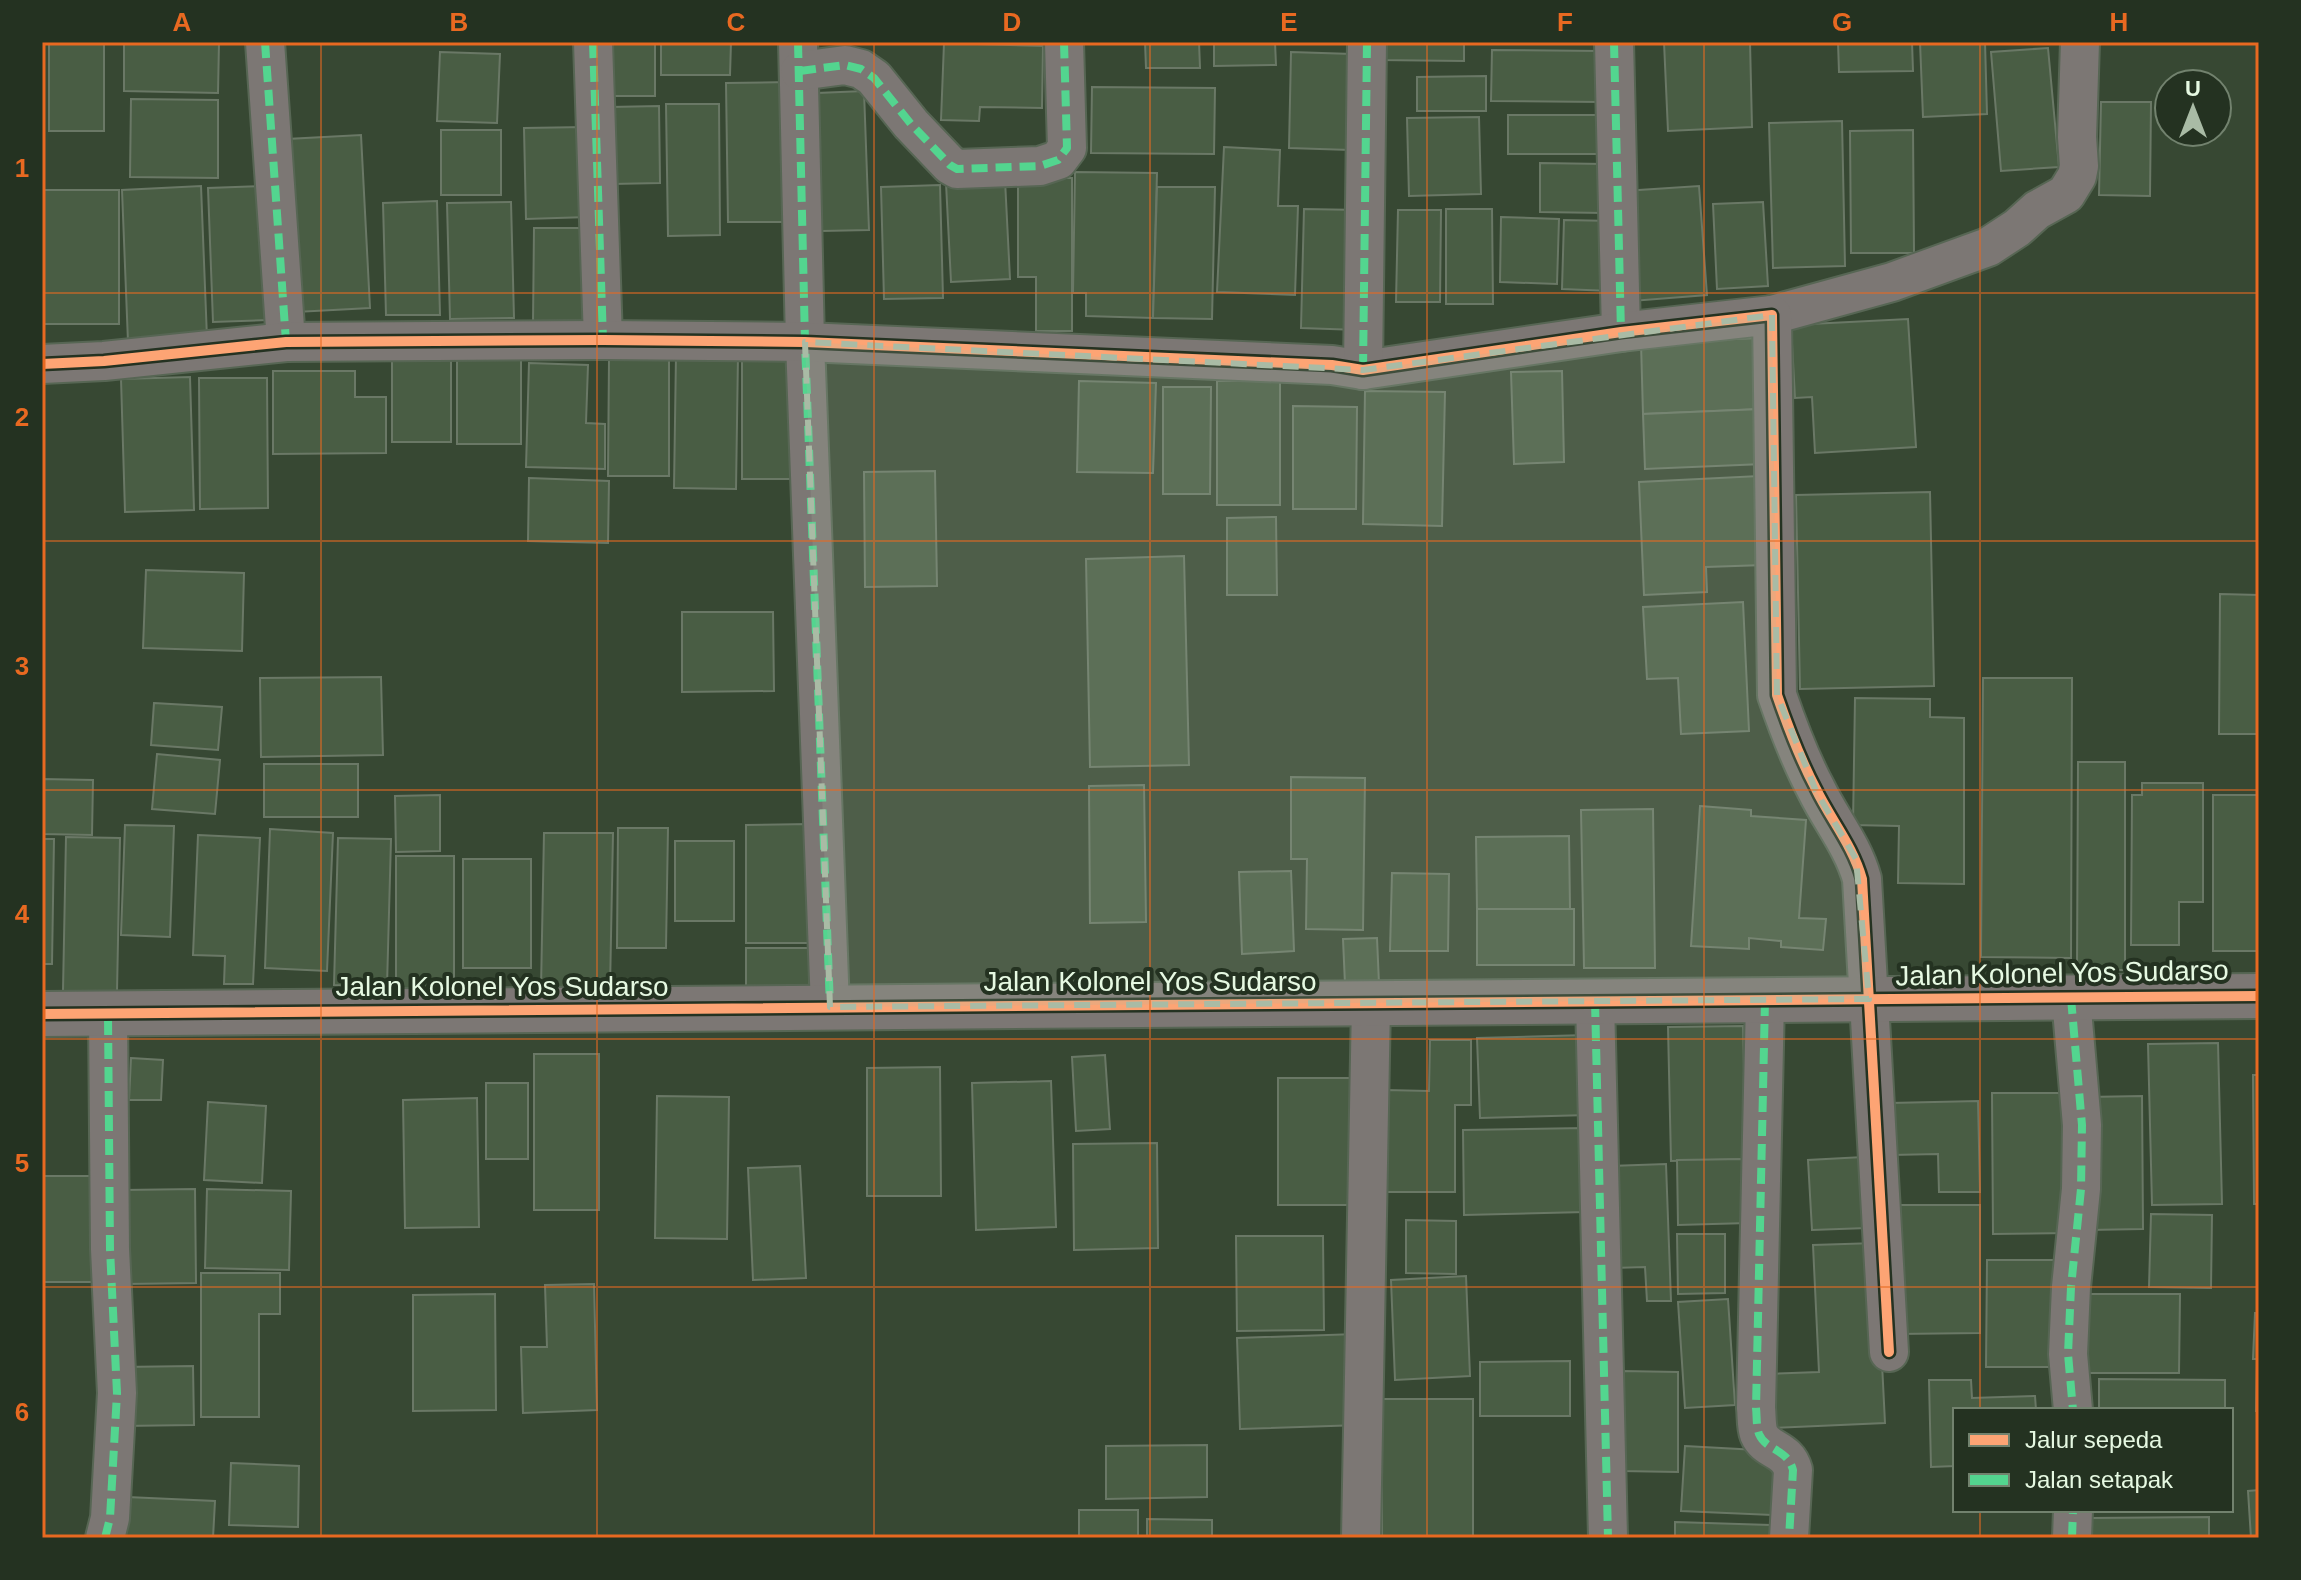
<svg xmlns="http://www.w3.org/2000/svg" width="2301" height="1580" font-family="Helvetica,sans-serif">
  <style>
    .building { fill: #495d44; stroke: #6a7866; stroke-width: 2 }
    .lines { fill: none; stroke-linecap: round; stroke-linejoin: round }
    .minor-casing { stroke: #576654; stroke-width: 42 }
    .tertiary-casing { stroke: #576654; stroke-width: 48 }
    .minor { stroke: #7c7774; stroke-width: 38 }
    .tertiary { stroke: #7c7774; stroke-width: 44 }
    .quiet { stroke: #53d58f; stroke-width: 8; stroke-dasharray: 16 8; stroke-linecap: butt }
    .cycleway-casing { stroke: #243221; stroke-width: 15 }
    .cycleway { stroke: #fda474; stroke-width: 10 }
    .marked { fill: #a9bba5; fill-opacity: 0.2; stroke: #a9bba5; stroke-width: 6; stroke-dasharray: 16 10; stroke-linejoin: round }
    .grid { fill: none; stroke: #e86921; stroke-width: 2; stroke-opacity: 0.55 }
    .labels { text-anchor: middle; dominant-baseline: central; stroke-width: 8; stroke-linejoin: round; paint-order: stroke }
    .street-label { font-size: 28px; fill: #e6f9e2; stroke: #243221 }
    .neatline { fill: none; stroke: #e86921; stroke-width: 3 }
    .grid-label { font-size: 26px; text-anchor: middle; font-weight: bold; fill: #e86921 }
  </style>
  <rect width="100%" height="100%" fill="#374833"/>
  <g class="building">
    <rect x="49" y="42" width="55" height="89"/>
    <polygon points="124,42 219,42 218,93 124,91"/>
    <polygon points="661,42 731,42 730,75 661,75"/>
    <polygon points="1145,42 1199,42 1200,68 1146,68"/>
    <polygon points="1214,42 1275,42 1276,65 1214,66"/>
    <polygon points="1380,42 1464,42 1464,61 1379,60"/>
    <polygon points="1664,42 1750,42 1752,127 1668,131"/>
    <polygon points="1838,42 1912,42 1913,71 1839,72"/>
    <polygon points="1920,42 1985,42 1987,114 1923,117"/>
    <polygon points="944,43 1043,46 1042,108 980,107 979,121 941,120"/>
    <rect x="602" y="44" width="53" height="52"/>
    <polygon points="2048,48 2059,167 2001,171 1991,52"/>
    <polygon points="1492,50 1601,51 1600,102 1491,101"/>
    <polygon points="440,52 500,54 497,123 437,121"/>
    <polygon points="1291,52 1352,54 1350,150 1289,148"/>
    <polygon points="1486,76 1486,111 1417,111 1417,77"/>
    <polygon points="790,82 791,222 728,222 726,83"/>
    <polygon points="1092,87 1215,88 1214,154 1091,153"/>
    <polygon points="864,91 869,230 822,231 817,93"/>
    <polygon points="131,99 218,100 218,178 130,177"/>
    <polygon points="2101,102 2151,102 2150,196 2099,195"/>
    <polygon points="666,104 719,104 720,235 668,236"/>
    <polygon points="659,106 660,183 612,184 610,107"/>
    <rect x="1508" y="115" width="96" height="39"/>
    <polygon points="1479,117 1481,194 1409,196 1407,118"/>
    <polygon points="1842,121 1845,266 1773,268 1769,123"/>
    <polygon points="586,127 588,217 526,219 524,128"/>
    <rect x="441" y="130" width="60" height="65"/>
    <polygon points="1913,130 1914,253 1851,253 1850,131"/>
    <polygon points="361,135 370,308 296,312 287,139"/>
    <polygon points="1224,147 1280,150 1278,206 1298,206 1295,295 1217,292"/>
    <polygon points="1540,163 1604,164 1604,213 1540,212"/>
    <polygon points="1075,172 1157,173 1153,318 1086,316 1086,293 1073,293"/>
    <polygon points="1018,178 1072,178 1072,331 1036,331 1036,277 1018,277"/>
    <polygon points="1005,180 1010,279 951,282 946,183"/>
    <polygon points="940,185 943,298 884,299 881,187"/>
    <polygon points="201,186 207,338 128,342 122,190"/>
    <polygon points="262,186 268,320 213,322 208,188"/>
    <polygon points="1699,186 1707,295 1632,301 1624,191"/>
    <polygon points="1157,187 1215,187 1212,319 1153,318"/>
    <rect x="42" y="190" width="77" height="134"/>
    <polygon points="437,201 440,315 386,315 383,203"/>
    <polygon points="511,202 514,318 450,319 447,203"/>
    <polygon points="1763,202 1768,286 1717,289 1713,204"/>
    <polygon points="1304,209 1360,210 1358,330 1301,328"/>
    <polygon points="1446,209 1492,209 1493,304 1446,304"/>
    <polygon points="1398,210 1441,210 1440,302 1396,302"/>
    <polygon points="1501,217 1559,219 1557,284 1500,282"/>
    <polygon points="1564,220 1613,221 1611,291 1562,289"/>
    <polygon points="534,228 595,228 594,325 533,324"/>
    <polygon points="1908,319 1916,447 1815,453 1812,397 1795,398 1791,325"/>
    <polygon points="1758,338 1761,409 1643,414 1641,343"/>
    <rect x="457" y="352" width="64" height="92"/>
    <rect x="392" y="355" width="59" height="87"/>
    <polygon points="676,355 738,355 736,489 674,488"/>
    <rect x="742" y="359" width="58" height="120"/>
    <polygon points="609,360 669,360 669,476 608,476"/>
    <polygon points="529,363 588,365 586,423 605,424 605,469 526,467"/>
    <polygon points="273,371 355,371 355,397 386,397 386,453 273,454"/>
    <polygon points="1562,371 1564,462 1514,464 1511,372"/>
    <polygon points="190,377 194,510 125,512 121,379"/>
    <polygon points="199,378 267,378 268,508 200,509"/>
    <polygon points="1079,381 1156,383 1153,473 1077,472"/>
    <rect x="1217" y="381" width="63" height="124"/>
    <polygon points="1163,387 1211,387 1210,494 1163,494"/>
    <polygon points="1365,391 1445,392 1442,526 1363,524"/>
    <polygon points="1293,406 1357,407 1356,509 1293,509"/>
    <polygon points="1761,409 1763,464 1645,469 1643,414"/>
    <polygon points="935,471 937,586 865,587 864,472"/>
    <polygon points="1759,476 1764,565 1706,567 1707,592 1644,595 1639,482"/>
    <polygon points="529,478 609,481 608,543 528,541"/>
    <polygon points="1930,492 1934,686 1800,689 1796,495"/>
    <polygon points="1276,517 1277,595 1227,595 1227,518"/>
    <polygon points="1184,556 1189,765 1090,767 1086,559"/>
    <polygon points="146,570 244,573 242,651 143,648"/>
    <polygon points="2220,594 2259,595 2259,734 2219,734"/>
    <polygon points="1743,602 1749,731 1681,734 1678,678 1647,679 1643,607"/>
    <polygon points="682,612 773,612 774,691 682,692"/>
    <polygon points="381,677 383,755 261,757 260,678"/>
    <polygon points="1983,678 2072,678 2071,958 1981,957"/>
    <polygon points="1855,698 1930,699 1930,717 1964,718 1964,884 1898,883 1899,826 1853,825"/>
    <polygon points="154,703 222,707 218,750 151,745"/>
    <polygon points="157,754 220,760 215,814 152,809"/>
    <polygon points="2078,762 2125,762 2125,970 2077,970"/>
    <rect x="264" y="764" width="94" height="53"/>
    <polygon points="1291,777 1365,778 1363,930 1306,929 1307,859 1291,859"/>
    <polygon points="42,779 93,780 92,835 42,834"/>
    <polygon points="2142,783 2203,783 2203,902 2179,902 2179,945 2131,945 2132,795 2142,795"/>
    <polygon points="1144,785 1146,922 1090,923 1089,786"/>
    <polygon points="440,795 440,851 396,852 395,796"/>
    <rect x="2213" y="795" width="46" height="156"/>
    <polygon points="1700,806 1751,810 1751,816 1806,820 1799,918 1826,919 1823,950 1781,947 1781,941 1749,938 1749,949 1691,946"/>
    <polygon points="1653,809 1655,968 1584,968 1581,810"/>
    <polygon points="810,824 811,943 746,943 746,825"/>
    <polygon points="125,825 174,826 170,937 121,935"/>
    <polygon points="618,828 668,828 666,948 617,948"/>
    <polygon points="270,829 333,833 327,971 265,968"/>
    <polygon points="544,833 613,833 610,988 541,988"/>
    <polygon points="198,835 260,838 253,984 224,984 225,956 193,955"/>
    <polygon points="1569,836 1570,909 1477,909 1476,837"/>
    <polygon points="66,837 120,838 117,992 63,991"/>
    <polygon points="338,838 391,839 387,986 334,985"/>
    <polygon points="42,839 54,839 52,964 42,964"/>
    <rect x="675" y="841" width="59" height="80"/>
    <rect x="396" y="856" width="58" height="141"/>
    <rect x="463" y="859" width="68" height="109"/>
    <polygon points="1291,871 1294,951 1242,954 1239,872"/>
    <polygon points="1392,873 1449,874 1448,951 1390,951"/>
    <rect x="1477" y="909" width="97" height="56"/>
    <polygon points="1377,938 1379,984 1345,984 1343,939"/>
    <rect x="746" y="948" width="63" height="46"/>
    <polygon points="1743,1026 1746,1159 1671,1161 1668,1027"/>
    <polygon points="1586,1035 1588,1115 1480,1118 1477,1038"/>
    <polygon points="1430,1040 1471,1040 1471,1105 1455,1105 1455,1192 1385,1192 1386,1090 1429,1091"/>
    <polygon points="2218,1043 2222,1204 2152,1205 2148,1044"/>
    <rect x="534" y="1054" width="65" height="156"/>
    <polygon points="1105,1055 1110,1129 1076,1131 1072,1057"/>
    <polygon points="131,1058 163,1060 161,1100 129,1100"/>
    <polygon points="940,1067 941,1196 867,1196 867,1068"/>
    <polygon points="2253,1075 2259,1075 2259,1204 2254,1204"/>
    <polygon points="1278,1078 1351,1078 1352,1205 1278,1205"/>
    <polygon points="1051,1081 1056,1227 976,1230 972,1083"/>
    <rect x="486" y="1083" width="42" height="76"/>
    <polygon points="1992,1093 2069,1093 2070,1233 1993,1234"/>
    <polygon points="657,1096 729,1097 727,1239 655,1238"/>
    <polygon points="2142,1096 2143,1229 2088,1230 2087,1097"/>
    <polygon points="477,1098 479,1227 405,1228 403,1100"/>
    <polygon points="1978,1101 1980,1192 1939,1192 1938,1154 1891,1155 1890,1103"/>
    <polygon points="208,1102 266,1106 262,1183 204,1180"/>
    <polygon points="1584,1128 1585,1212 1464,1215 1463,1130"/>
    <polygon points="1157,1143 1158,1248 1074,1250 1073,1144"/>
    <polygon points="1863,1157 1867,1228 1812,1230 1808,1160"/>
    <polygon points="1746,1159 1748,1223 1678,1225 1677,1160"/>
    <polygon points="1666,1164 1671,1301 1647,1301 1645,1267 1613,1268 1610,1166"/>
    <polygon points="800,1166 806,1278 753,1280 748,1168"/>
    <polygon points="42,1176 101,1176 100,1282 42,1282"/>
    <polygon points="195,1189 196,1283 125,1284 124,1190"/>
    <polygon points="207,1189 291,1191 289,1270 205,1268"/>
    <polygon points="1896,1205 1980,1205 1980,1333 1897,1334"/>
    <polygon points="2151,1214 2212,1215 2211,1288 2149,1287"/>
    <polygon points="1406,1220 1456,1221 1456,1274 1406,1273"/>
    <polygon points="1677,1234 1725,1234 1725,1293 1678,1294"/>
    <polygon points="1236,1236 1323,1236 1324,1330 1237,1331"/>
    <polygon points="1876,1243 1885,1423 1770,1428 1768,1374 1819,1372 1813,1245"/>
    <polygon points="1987,1260 2065,1260 2065,1367 1986,1367"/>
    <polygon points="201,1273 280,1273 280,1314 259,1314 259,1417 201,1417"/>
    <polygon points="1466,1276 1470,1376 1395,1380 1391,1280"/>
    <polygon points="594,1284 597,1410 523,1413 521,1347 547,1347 545,1285"/>
    <polygon points="495,1294 496,1410 413,1411 413,1295"/>
    <polygon points="2085,1294 2180,1294 2179,1373 2085,1373"/>
    <polygon points="1728,1299 1735,1405 1685,1408 1678,1302"/>
    <polygon points="2255,1313 2259,1313 2259,1359 2253,1359"/>
    <polygon points="1356,1334 1360,1425 1240,1429 1237,1338"/>
    <polygon points="1570,1361 1570,1416 1480,1416 1480,1362"/>
    <polygon points="2257,1362 2259,1362 2259,1411 2256,1411"/>
    <polygon points="193,1366 194,1425 122,1426 121,1367"/>
    <polygon points="1622,1371 1678,1372 1678,1472 1621,1471"/>
    <polygon points="2099,1379 2225,1380 2225,1410 2099,1410"/>
    <polygon points="1929,1380 1971,1380 1972,1398 2035,1396 2036,1410 1955,1410 1955,1466 1931,1467"/>
    <rect x="1382" y="1399" width="91" height="139"/>
    <polygon points="1207,1445 1207,1497 1106,1499 1106,1446"/>
    <polygon points="1685,1446 1775,1451 1772,1515 1681,1511"/>
    <polygon points="231,1463 299,1466 298,1527 229,1525"/>
    <polygon points="2259,1490 2259,1538 2251,1538 2248,1491"/>
    <polygon points="127,1497 215,1501 213,1538 125,1538"/>
    <rect x="1079" y="1510" width="59" height="28"/>
    <polygon points="2209,1517 2209,1538 2091,1538 2091,1518"/>
    <polygon points="1147,1519 1212,1520 1212,1538 1147,1538"/>
    <polygon points="1675,1522 1770,1525 1770,1538 1675,1538"/>
  </g>
  <g class="lines">
    <g class="minor-casing">
      <g id="minor">
        <polyline points="265,42 286,342"/>
        <polyline points="593,42 603,340"/>
        <polyline points="798,42 805,342 830,1007"/>
        <polyline points="1614,42 1621,332"/>
        <polyline points="800,71 845,65 861,69 874,78 911,124 950,165 957,169 1040,166 1058,160 1067,148 1064,42"/>
        <polyline points="1772,315 1892,282 1988,247 2017,228 2037,210 2066,194 2077,176 2079,166 2077,137 2080,42"/>
        <path d="M42 364 104 361 286 342 603 340 805 342 1332 365 1363 370 1621 332 1772 315 1777 695C1788 727 1800 759 1816 789 1831 820 1853 846 1862 879L1889 1352"/>
        <polyline points="1363,370 1367,42"/>
        <polyline points="2071,998 2082,1125 2081,1189 2071,1287 2068,1354 2073,1410"/>
        <path d="M1765 1000 1756 1408C1757 1416 1756 1426 1759 1434 1766 1451 1787 1448 1793 1470L1789 1538"/>
        <polyline points="1595,1001 1608,1538"/>
        <polyline points="105,1538 110,1518 117,1393 110,1249 108,1014"/>
        <polyline points="1361,1538 1371,1003"/>
        <polyline points="2072,1538 2073,1510"/>
      </g>
    </g>
    <g class="tertiary-casing">
      <polyline id="tertiary" points="42,1014 2259,996"/>
    </g>
    <use href="#minor" class="minor"/>
    <use href="#tertiary" class="tertiary"/>
    <g class="quiet">
      <polyline points="265,42 286,342"/>
      <polyline points="593,42 603,340"/>
      <polyline points="798,42 805,342 830,1007"/>
      <polyline points="1614,42 1621,332"/>
      <polyline points="800,71 845,65 861,69 874,78 911,124 950,165 957,169 1040,166 1058,160 1067,148 1064,42"/>
      <polyline points="1363,370 1367,42"/>
      <polyline points="2071,998 2082,1125 2081,1189 2071,1287 2068,1354 2073,1410"/>
      <path d="M1765 1000 1756 1408C1757 1416 1756 1426 1759 1434 1766 1451 1787 1448 1793 1470L1789 1538"/>
      <polyline points="1595,1001 1608,1538"/>
      <polyline points="105,1538 110,1518 117,1393 110,1249 108,1014"/>
      <polyline points="2072,1538 2073,1510"/>
    </g>
    <g class="cycleway-casing">
      <g id="cycleway">
        <path d="M42 364 104 361 286 342 603 340 805 342 1332 365 1363 370 1621 332 1772 315 1777 695C1788 727 1800 759 1816 789 1831 820 1853 846 1862 879L1889 1352"/>
        <polyline points="42,1014 2259,996"/>
      </g>
    </g>
    <use href="#cycleway" class="cycleway"/>
  </g>
  <path class="marked" d="M1772 315 1777 695 1816 791 1856 859 1869 999 830 1007 805 342 1363 370Z"/>
  <path class="grid" d="M321 42V1538M597 42V1538M874 42V1538M1150 42V1538M1427 42V1538M1704 42V1538M1980 42V1410M42 293H2259M42 541H2259M42 790H2259M42 1039H2259M42 1287H2259M1980 1510V1538"/>
  <g class="labels">
    <g class="street-label">
      <text transform="translate(2062 973) rotate(-1)">Jalan Kolonel Yos Sudarso</text>
      <text x="1150" y="981">Jalan Kolonel Yos Sudarso</text>
      <text x="502" y="986">Jalan Kolonel Yos Sudarso</text>
    </g>
  </g>
  <rect width="2301" height="1580" fill="none" stroke="#243221" stroke-width="88"/>
  <rect x="1953" y="1408" width="280" height="104" fill="#243221" stroke="#72826e" stroke-width="2"/>
  <rect x="1969" y="1434" width="40" height="12" fill="#fda474" stroke="#72826e" stroke-width="2"/>
  <text x="2025" y="1448" font-size="24" fill="#e6f9e2">Jalur sepeda</text>
  <rect x="1969" y="1474" width="40" height="12" fill="#53d58f" stroke="#72826e" stroke-width="2"/>
  <text x="2025" y="1488" font-size="24" fill="#e6f9e2">Jalan setapak</text>
  <g transform="translate(2193 108)"><circle r="38" fill="#243221" stroke="#72826e" stroke-width="2"/>
  <path d="M0-6L14 30L0 20L-14 30Z" fill="#a9bba5"/>
  <text y="-12" font-size="22" font-weight="bold" text-anchor="middle" fill="#e6f9e2">U</text>
  </g>
  <rect x="44" y="44" width="2213" height="1492" class="neatline"/>
  <g class="grid-label">
    <text x="182" y="31">A</text>
    <text x="459" y="31">B</text>
    <text x="736" y="31">C</text>
    <text x="1012" y="31">D</text>
    <text x="1289" y="31">E</text>
    <text x="1565" y="31">F</text>
    <text x="1842" y="31">G</text>
    <text x="2119" y="31">H</text>
    <text x="22" y="177">1</text>
    <text x="22" y="426">2</text>
    <text x="22" y="675">3</text>
    <text x="22" y="923">4</text>
    <text x="22" y="1172">5</text>
    <text x="22" y="1421">6</text>
  </g>
</svg>
